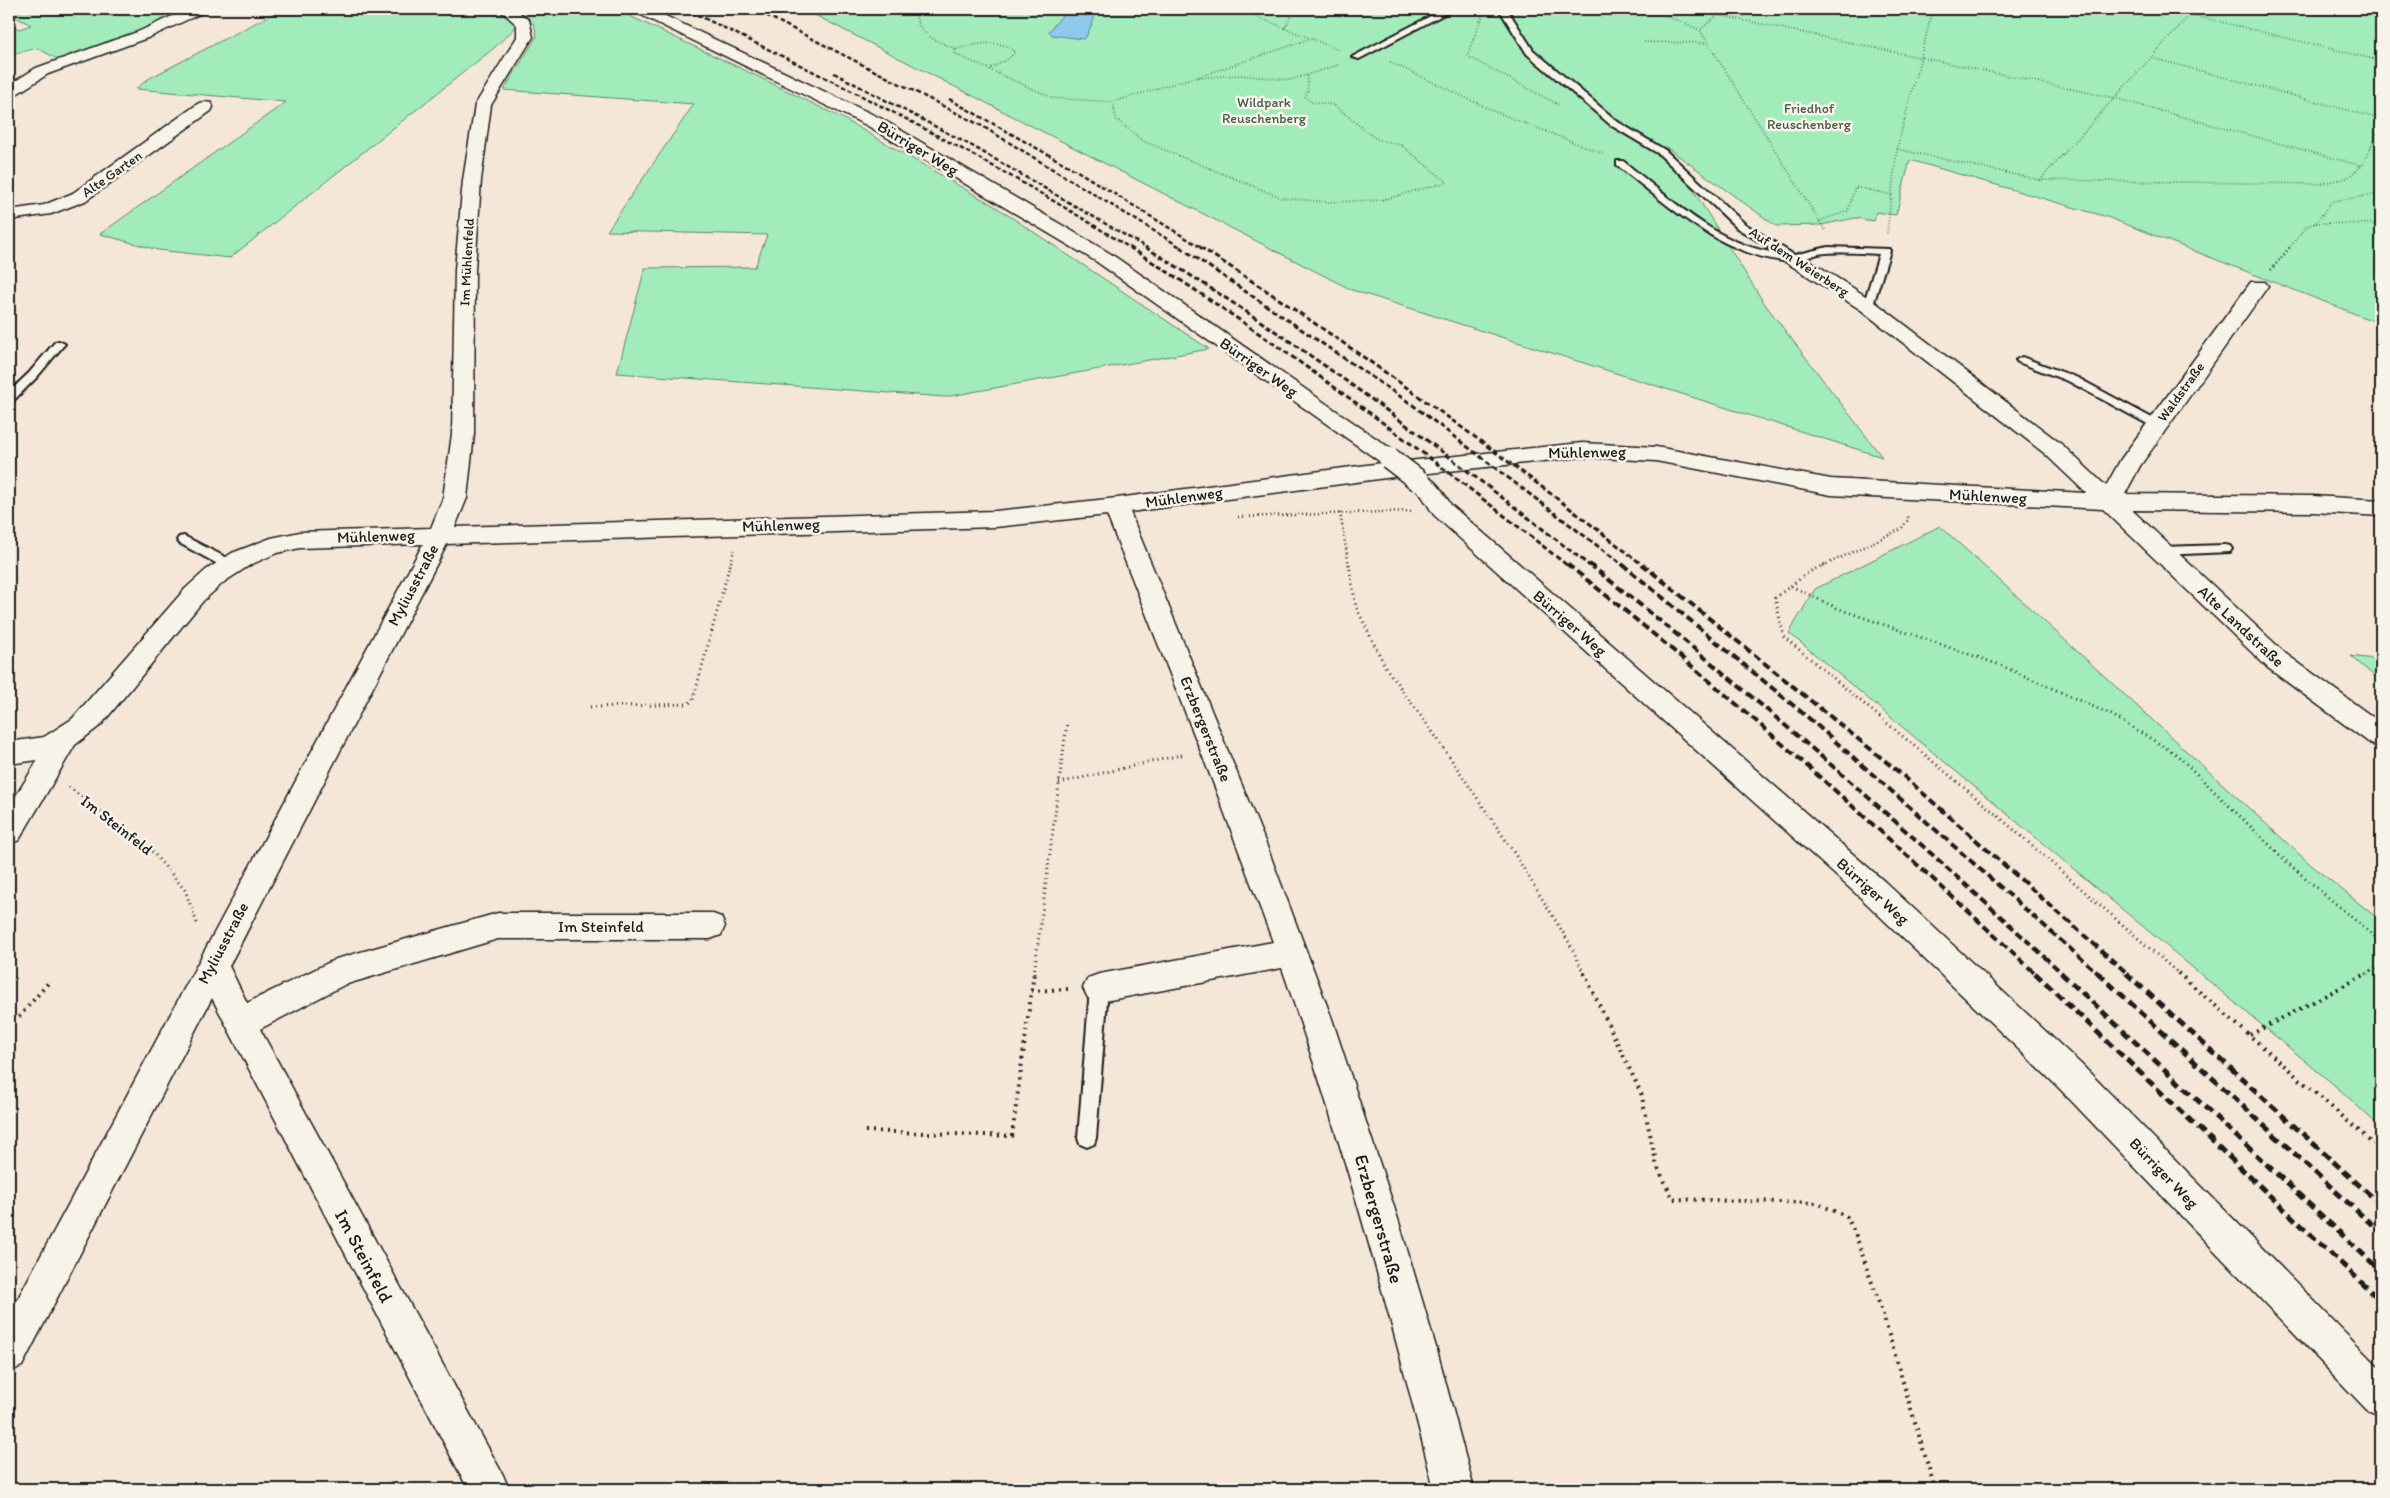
<svg xmlns="http://www.w3.org/2000/svg" width="2390" height="1498" font-family="Itim,sans-serif">
  <style>
    .green { fill: #a2ecbb; stroke: #5f846c }
    .water { fill: #8ec8ed; stroke: #608399 }
    .lines { fill: none; stroke-linecap: round; stroke-linejoin: round }
    .service-casing { stroke: #1c1c1c; stroke-width: 4 }
    .minor-casing { stroke: #1c1c1c; stroke-width: 3 }
    .path-far3 { stroke: #1c1c1c; stroke-width: 2; stroke-dasharray: 0.5 2.5; stroke-linecap: butt }
    .path-far2 { stroke: #1c1c1c; stroke-width: 2.5; stroke-dasharray: 1 3; stroke-linecap: butt }
    .path-far1 { stroke: #1c1c1c; stroke-width: 3; stroke-dasharray: 1 4; stroke-linecap: butt }
    .path { stroke: #1c1c1c; stroke-width: 4; stroke-dasharray: 2 5; stroke-linecap: butt }
    .service { fill: #f7f3e8; fill-rule: evenodd }
    .minor { fill: #f7f3e8; fill-rule: evenodd }
    .rail-far3 { stroke: #1c1c1c; stroke-width: 2.5; stroke-dasharray: 4.5 2.5; stroke-linecap: butt }
    .rail-far2 { stroke: #1c1c1c; stroke-width: 3; stroke-dasharray: 5.5 3; stroke-linecap: butt }
    .rail-far1 { stroke: #1c1c1c; stroke-width: 4; stroke-dasharray: 8 4; stroke-linecap: butt }
    .rail { stroke: #1c1c1c; stroke-width: 5; stroke-dasharray: 9 5; stroke-linecap: butt }
    .minor-bridge-casing { stroke: #1c1c1c; stroke-width: 24; stroke-linecap: butt }
    .minor-bridge { stroke: #f7f3e8; stroke-width: 21 }
    .labels { text-anchor: middle; dominant-baseline: central; stroke-width: 5; stroke-linejoin: round; paint-order: stroke }
    .far-park-label { font-size: 14px; fill: #445a4c; stroke: #f7f3e8 }
    .far-street-label { font-size: 14px; fill: #1c1c1c; stroke: #f7f3e8 }
    .street-label { font-size: 16px; fill: #1c1c1c; stroke: #f7f3e8 }
    .near-street-label { font-size: 19px; fill: #1c1c1c; stroke: #f7f3e8 }
  </style>
  <rect width="100%" height="100%" fill="#f4e7d8"/>
  <filter id="ink" filterUnits="userSpaceOnUse"><feTurbulence type="fractalNoise" baseFrequency=".02" numOctaves="2"/><feDisplacementMap in="SourceGraphic" scale="10" xChannelSelector="R" yChannelSelector="G"/><feConvolveMatrix kernelMatrix="1 2 1 2 8 2 1 2 1" color-interpolation-filters="sRGB"/></filter>
  <g filter="url(#ink)">
    <g class="green">
      <polygon points="9,9 193,9 150,30 63,62 37,48 9,55 9,24 19,29 31,25 12,15 9,16"/>
      <polygon points="282,9 494,9 515,22 514,29 494,48 230,258 158,250 100,234 286,102 136,89 148,79"/>
      <polygon points="514,9 615,9 759,77 842,118 996,207 1209,349 945,397 617,373 645,268 755,267 767,235 607,231 694,104 504,90 537,36 534,24"/>
      <polygon points="803,9 2381,9 2381,324 2107,217 1910,160 1896,215 1876,212 1874,221 1855,218 1821,225 1776,226 1666,147 1764,303 1882,457 1352,290"/>
      <polygon points="1940,526 2310,864 2381,921 2381,1128 2339,1089 1789,633 1815,589"/>
      <polygon points="2351,656 2381,660 2381,682"/>
    </g>
    <polygon class="water" points="1066,11 1096,15 1086,37 1083,39 1052,35 1049,31"/>
    <g class="lines">
      <g class="service-casing">
        <g id="service">
          <polygon points="1444,9 1454,9 1359,59 1352,57"/>
          <path d="M1499 9H1507L1533 50 1618 122 1665 150 1745 224 1794 255 1828 247 1889 249 1890 251 1872 308 1868 309 1863 306 1879 254C1859 253 1838 251 1818 254 1810 256 1800 262 1793 262 1722 257 1670 207 1617 165V161H1623C1669 197 1717 246 1778 253L1737 228 1659 154 1612 126 1527 54Z"/>
          <polygon points="59,341 65,344 63,346 37,377 13,401 9,402 9,392 29,373 55,342"/>
          <polygon points="2022,357 2078,378 2163,424 2157,428 2153,427 2070,382 2018,362 2016,360"/>
          <polygon points="184,536 235,562 237,565 230,570 225,568 179,543 177,540 179,537"/>
          <polygon points="2225,545 2230,546 2232,549 2230,552 2161,555 2154,551 2161,547"/>
          <polygon points="1099,980 1105,983 1108,988 1096,1138 1094,1144 1087,1147 1080,1144 1078,1138 1090,988 1093,983"/>
        </g>
      </g>
      <g class="minor-casing">
        <g id="minor">
          <polygon points="187,9 206,9 204,12 150,37 48,74 15,95 9,97 9,85 36,68 140,31"/>
          <path d="M499 9H515L529 20 533 37 491 105 481 180 475 270 474 434 467 498 455 527 995 511 1117 498 1382 463 1097 262 868 126 635 12 633 9H651L880 118 1111 254 1397 453 1400 458 1398 462 1582 443 1656 447 1831 479 2086 493 2044 453 1861 310 1787 263 1784 259 1787 255H1801L1875 302 2060 443 2106 486 2121 459 2251 282H2265L2268 286 2140 466 2125 494 2313 496 2381 500V516L2313 512 2132 510 2286 654 2381 723V748L2371 744 2268 668 2103 509 1831 495 1656 461 1582 457 1420 474C1436 478 1443 492 1451 505L1885 882 2082 1065 2381 1369V1415L2367 1410 2058 1087 1863 900 1434 515 1422 496 1408 481 1411 476 1416 474 1130 512 1266 844 1332 1019 1398 1219 1438 1354 1474 1489H1434C1391 1313 1341 1139 1282 968L1099 1002 1088 998 1083 988 1088 978 1099 974 1273 942 1216 790 1107 515 995 527 447 544 229 966 247 1003 336 959 498 913H710L721 917 725 926 721 935 710 939H498L344 985 260 1029 503 1475 509 1489H468L212 998 22 1366 9 1372V1315L423 544 300 548 277 553 250 565 224 582 203 601 101 725 75 745 19 840 9 844V807L38 760 9 764V742L44 737 72 719 185 589 206 570 232 553 271 538 300 532 431 528 443 498 452 434 455 270 463 180 475 105 517 37V25Z"/>
          <polygon points="205,102 211,103 213,107 211,111 85,201 51,214 9,220 9,210 44,205 73,193 199,103"/>
        </g>
      </g>
      <g class="path-far3">
        <path d="M915 9C916 35 935 40 956 49L955 54 1053 98 1113 102 1192 78 1240 75 1290 80 1339 65"/>
        <polyline points="1236,9 1285,28"/>
        <polyline points="1294,9 1285,28 1339,50"/>
        <polyline points="1656,9 1655,11 1700,30"/>
        <polyline points="1724,9 1700,30 1825,230"/>
        <polyline points="2168,9 2381,61"/>
        <polyline points="1484,12 1467,56 1559,105"/>
        <polyline points="1718,15 2114,98 2362,166 2381,125"/>
        <polyline points="1644,42 1708,43"/>
        <path d="M956 49C975 45 999 37 1015 52L1008 59 989 69"/>
        <polyline points="2152,58 2381,119"/>
        <polyline points="1390,62 1496,112 1604,154"/>
        <polyline points="1198,77 1313,38"/>
        <polyline points="1113,102 1116,119 1143,141 1282,198 1327,202 1382,200 1447,182 1401,145 1376,139 1334,105 1311,102 1305,97 1308,90 1307,75"/>
        <polyline points="1897,149 2040,180 2319,184 2347,178 2362,166"/>
        <polyline points="2040,180 2195,9"/>
        <polyline points="1819,221 1848,211 1855,187 1892,195"/>
        <polyline points="2316,223 2381,224"/>
        <polyline points="1887,233 1897,149 1933,9"/>
        <polyline points="2289,248 2307,226 2316,223 2332,201 2381,194"/>
      </g>
      <g class="path-far2">
        <polyline points="2271,270 2290,247"/>
        <polyline points="1340,513 1349,566"/>
        <polyline points="1238,517 1411,511"/>
        <polyline points="730,566 734,550"/>
        <polyline points="1823,566 1901,529 1908,520 1908,516"/>
      </g>
      <g class="path-far1">
        <polyline points="1349,564 1356,607 1386,668 1434,734 1511,848 1570,944 1584,974"/>
        <polyline points="1825,564 1809,572 1775,598 1784,637 1998,816 2179,974"/>
        <polyline points="1791,586 1839,609 2000,665 2110,714 2176,754 2290,865 2381,942"/>
        <polyline points="590,707 688,704 693,700 730,564"/>
        <polyline points="1059,783 1185,754"/>
        <polyline points="69,787 150,849 185,890 198,926"/>
        <polyline points="1034,974 1067,723"/>
        <polyline points="2366,974 2381,966"/>
      </g>
      <g class="path">
        <polyline points="1584,973 1641,1093 1657,1166 1673,1199 1817,1203 1847,1217 1856,1236 1883,1315 1935,1489"/>
        <polyline points="2178,973 2381,1150"/>
        <polyline points="1031,991 1068,989"/>
        <polyline points="19,1017 49,982"/>
        <polyline points="2250,1035 2368,973"/>
        <polyline points="865,1131 1012,1136 1034,973"/>
      </g>
      <use href="#service" class="service"/>
      <use href="#minor" class="minor"/>
      <g class="rail-far3">
        <path d="M685 9C837 82 988 157 1130 248"/>
        <polyline points="754,9 982,126 1182,248"/>
        <polyline points="834,73 974,147 1147,248"/>
        <polyline points="949,99 1074,169 1202,248"/>
      </g>
      <g class="rail-far2">
        <path d="M1129 247C1282 344 1426 453 1568 566"/>
        <path d="M1145 247C1301 342 1446 453 1590 566"/>
        <polyline points="1180,247 1410,403 1624,566"/>
        <path d="M1200 247C1353 346 1501 453 1644 566"/>
      </g>
      <g class="rail-far1">
        <path d="M1567 564C1730 693 1884 833 2036 974"/>
        <path d="M1589 564C1753 693 1910 832 2063 974"/>
        <polyline points="1622,564 1811,720 2099,974"/>
        <polyline points="1642,564 1900,773 2128,974"/>
      </g>
      <g class="rail">
        <polyline points="2035,973 2381,1301"/>
        <polyline points="2061,973 2381,1271"/>
        <polyline points="2098,973 2381,1233"/>
        <polyline points="2126,973 2381,1205"/>
      </g>
      <g class="minor-bridge-casing">
        <polyline id="minor-bridge" points="1389,458 1419,481"/>
      </g>
      <use href="#minor-bridge" class="minor-bridge"/>
    </g>
  </g>
  <g class="labels">
    <g class="far-park-label">
      <text x="1264" y="102">Wildpark<tspan x="1264" dy="16">Reuschenberg</tspan></text>
      <text x="1809" y="108">Friedhof<tspan x="1809" dy="16">Reuschenberg</tspan></text>
    </g>
    <g class="far-street-label">
      <text transform="translate(112 174) rotate(-35)">Alte Garten</text>
      <text transform="translate(467 262) rotate(-87)">Im Mühlenfeld</text>
      <text transform="translate(1799 262) rotate(33)">Auf dem Weierberg</text>
      <text transform="translate(2181 392) rotate(-54)">Waldstraße</text>
    </g>
    <g class="street-label">
      <text transform="translate(918 148) rotate(31)">Bürriger Weg</text>
      <text transform="translate(1259 367) rotate(35)">Bürriger Weg</text>
      <text transform="translate(1587 452) rotate(-1)">Mühlenweg</text>
      <text transform="translate(1988 496) rotate(3)">Mühlenweg</text>
      <text transform="translate(1184 497) rotate(-8)">Mühlenweg</text>
      <text transform="translate(781 525) rotate(-2)">Mühlenweg</text>
      <text transform="translate(376 536) rotate(-2)">Mühlenweg</text>
      <text transform="translate(413 585) rotate(-62)">Myliusstraße</text>
      <text transform="translate(1570 623) rotate(41)">Bürriger Weg</text>
      <text transform="translate(2241 626) rotate(43)">Alte Landstraße</text>
      <text transform="translate(1206 729) rotate(68)">Erzbergerstraße</text>
      <text transform="translate(117 825) rotate(38)">Im Steinfeld</text>
      <text transform="translate(1873 891) rotate(42)">Bürriger Weg</text>
      <text x="601" y="926">Im Steinfeld</text>
      <text transform="translate(223 943) rotate(-62)">Myliusstraße</text>
      <text transform="translate(2164 1173) rotate(46)">Bürriger Weg</text>
    </g>
    <g class="near-street-label">
      <text transform="translate(1379 1219) rotate(74)">Erzbergerstraße</text>
      <text transform="translate(364 1256) rotate(62)">Im Steinfeld</text>
    </g>
  </g>
  <rect width="2390" height="1498" fill="none" stroke="#f7f3e8" stroke-width="30"/>
  <rect x="15" y="15" width="2360" height="1468" fill="none" stroke="#1c1c1c" stroke-width="2" filter="url(#ink)"/>
</svg>
